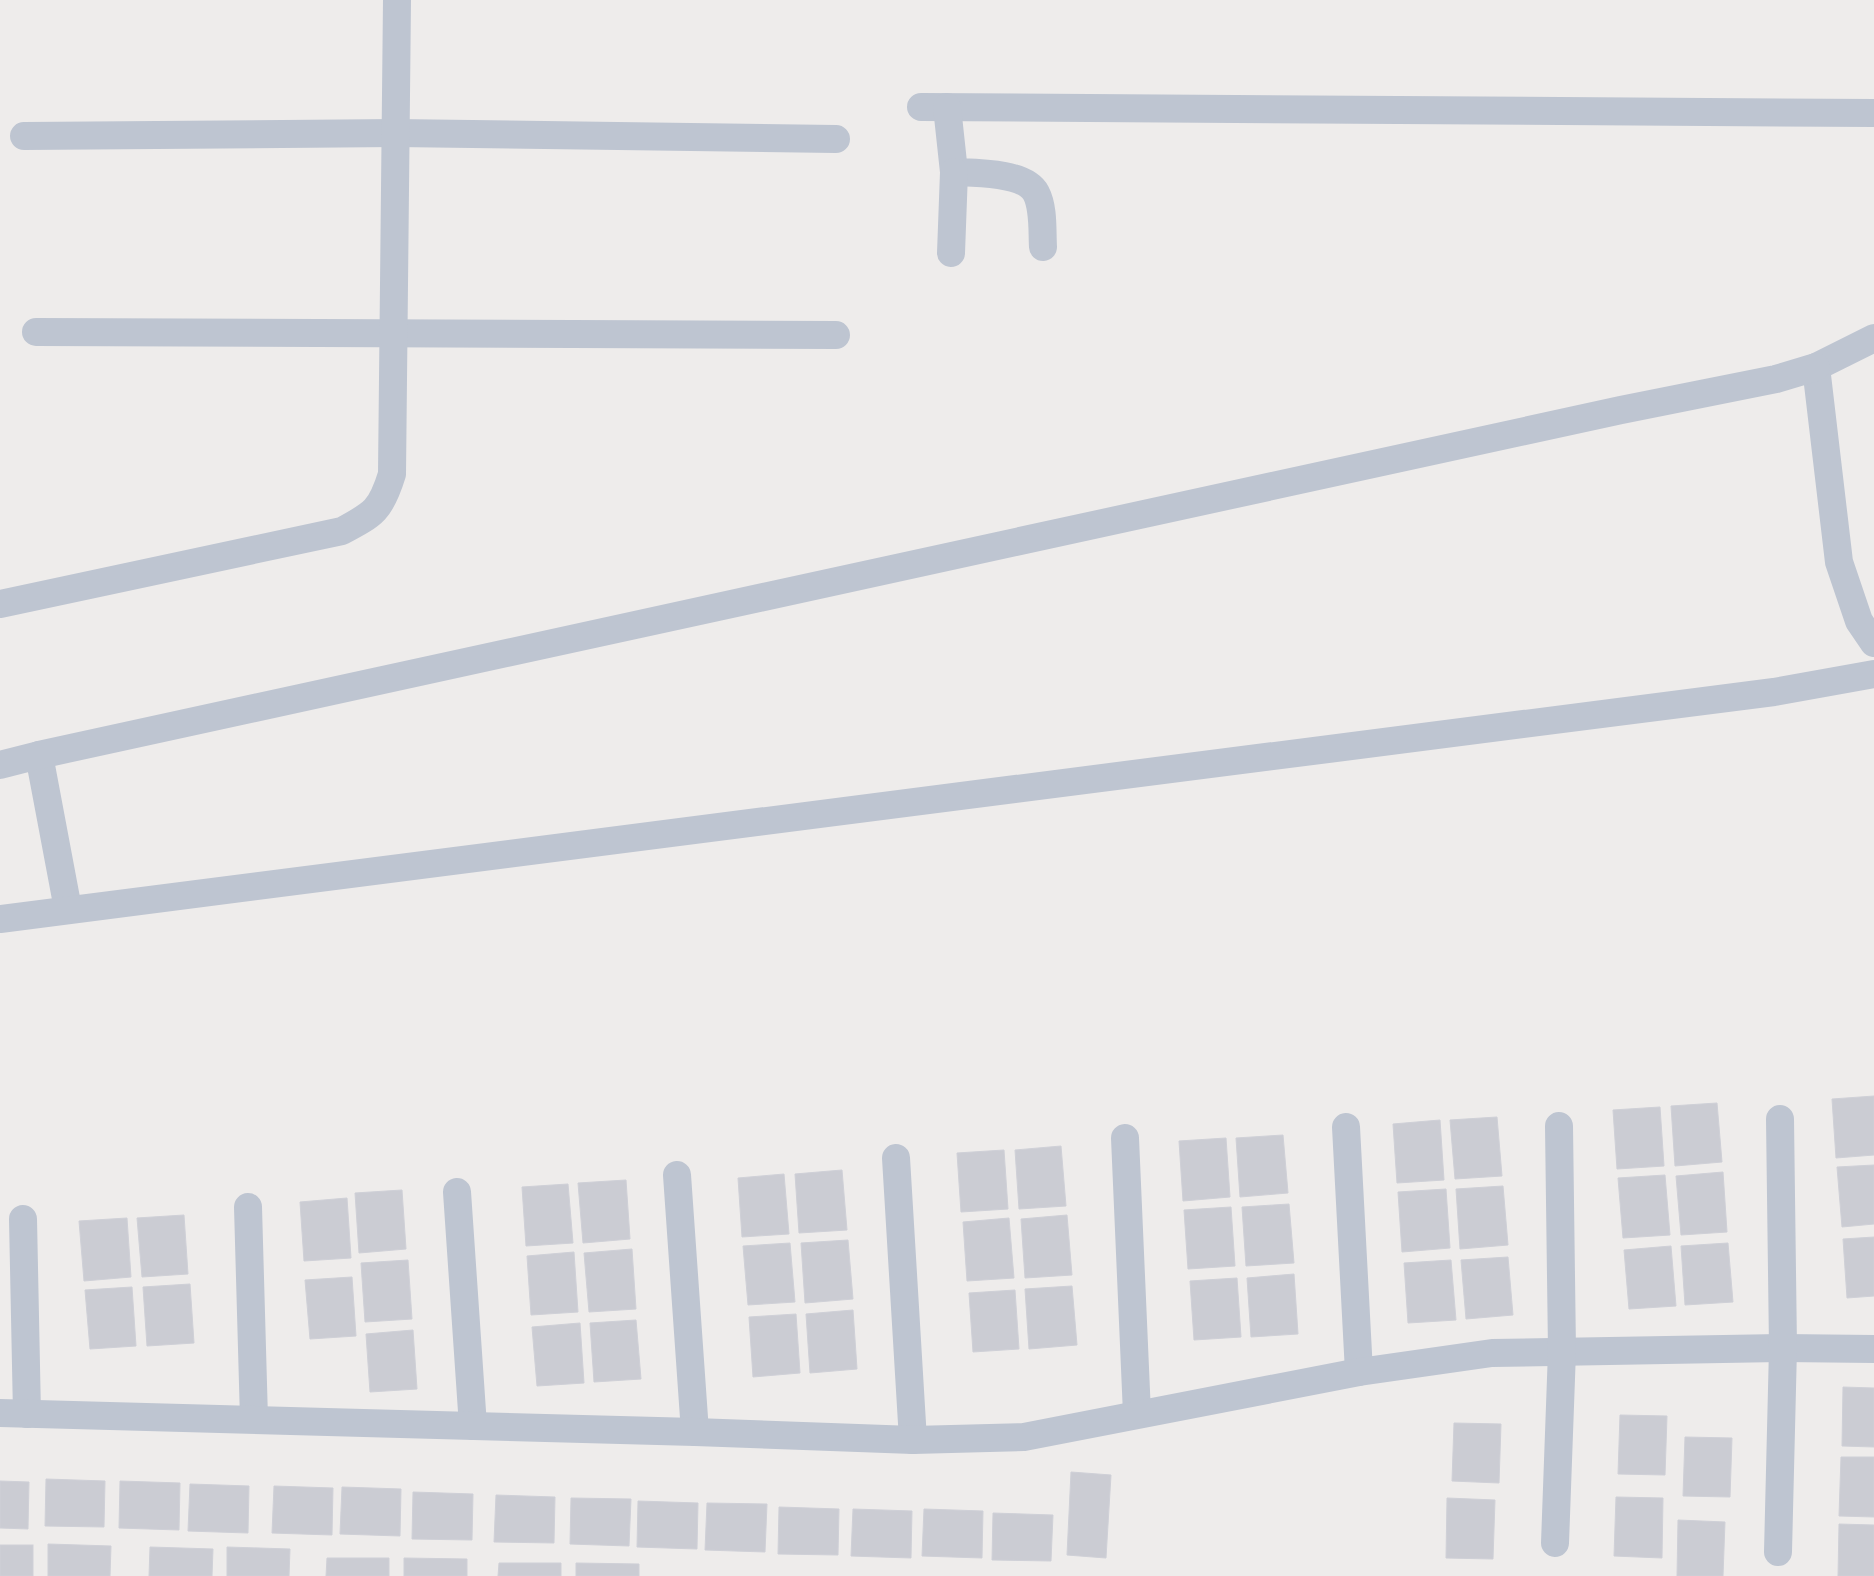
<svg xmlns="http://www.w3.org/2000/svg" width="1874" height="1576" font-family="'Golos Text',sans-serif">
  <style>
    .building { fill: #cbccd3; stroke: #cfd0d7 }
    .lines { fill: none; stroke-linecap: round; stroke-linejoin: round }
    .minor { stroke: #bec5d1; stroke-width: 28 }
  </style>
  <rect width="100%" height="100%" fill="#eeeceb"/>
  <g class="building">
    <polygon points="1874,1096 1874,1155 1836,1158 1832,1099"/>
    <polygon points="1717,1103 1722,1162 1675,1166 1671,1106"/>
    <polygon points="1660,1107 1664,1166 1617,1169 1613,1110"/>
    <polygon points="1497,1117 1502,1176 1455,1179 1450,1120"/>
    <polygon points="1440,1120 1444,1180 1397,1183 1393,1124"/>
    <polygon points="1283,1135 1288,1193 1240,1197 1236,1138"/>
    <polygon points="1226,1138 1230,1197 1183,1201 1179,1141"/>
    <polygon points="1061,1146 1066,1206 1019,1209 1015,1150"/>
    <polygon points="1004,1150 1008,1209 961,1212 957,1153"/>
    <polygon points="1874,1165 1874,1224 1842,1227 1837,1167"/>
    <polygon points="842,1170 847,1230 799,1233 795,1174"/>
    <polygon points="1723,1172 1727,1232 1681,1235 1676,1176"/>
    <polygon points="784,1174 789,1234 742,1237 738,1178"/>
    <polygon points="1665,1175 1670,1235 1623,1238 1618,1178"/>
    <polygon points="626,1180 630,1239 583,1243 578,1183"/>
    <polygon points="568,1184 573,1243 526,1246 522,1187"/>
    <polygon points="1503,1186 1508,1245 1460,1249 1456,1189"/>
    <polygon points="1446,1189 1450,1248 1402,1252 1398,1192"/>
    <polygon points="402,1190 406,1249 359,1253 355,1193"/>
    <polygon points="347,1198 351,1258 304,1261 300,1202"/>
    <polygon points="1289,1204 1294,1263 1246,1266 1242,1207"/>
    <polygon points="1231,1207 1235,1266 1188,1269 1184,1210"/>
    <polygon points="184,1215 188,1274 142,1277 137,1218"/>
    <polygon points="1067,1215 1072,1275 1025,1278 1021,1219"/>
    <polygon points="127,1218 131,1277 84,1281 79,1221"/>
    <polygon points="1009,1218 1014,1278 967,1281 963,1222"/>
    <polygon points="1874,1237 1874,1296 1847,1298 1843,1239"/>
    <polygon points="848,1240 853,1299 805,1303 801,1243"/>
    <polygon points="790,1243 795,1302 748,1305 743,1246"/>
    <polygon points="1728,1243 1733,1302 1685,1305 1681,1246"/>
    <polygon points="1671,1246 1676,1306 1629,1309 1624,1250"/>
    <polygon points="632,1249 636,1309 589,1312 584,1253"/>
    <polygon points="574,1252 578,1312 531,1315 527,1256"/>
    <polygon points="1508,1257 1513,1315 1466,1319 1461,1260"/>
    <polygon points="408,1260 412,1319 365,1322 361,1263"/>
    <polygon points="1451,1260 1456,1320 1408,1323 1404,1263"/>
    <polygon points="1294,1274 1298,1334 1251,1337 1247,1278"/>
    <polygon points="352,1277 356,1336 310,1339 305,1280"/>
    <polygon points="1237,1278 1241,1337 1194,1340 1190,1281"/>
    <polygon points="190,1284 194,1343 147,1346 143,1287"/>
    <polygon points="1072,1286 1077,1345 1029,1349 1025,1289"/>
    <polygon points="132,1287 136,1346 90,1349 85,1290"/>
    <polygon points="1015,1290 1019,1349 973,1352 969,1293"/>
    <polygon points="853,1310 857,1369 810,1373 806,1314"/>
    <polygon points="796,1314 800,1373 753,1377 749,1317"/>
    <polygon points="636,1320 641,1379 594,1382 590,1323"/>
    <polygon points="580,1323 584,1383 537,1386 532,1327"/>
    <polygon points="413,1330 417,1389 370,1392 366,1334"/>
    <polygon points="1843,1387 1874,1388 1874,1447 1842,1446"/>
    <polygon points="1620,1415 1667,1416 1665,1475 1618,1474"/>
    <polygon points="1454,1423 1501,1424 1499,1483 1452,1481"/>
    <polygon points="1685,1437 1732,1438 1730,1497 1683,1496"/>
    <polygon points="1841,1457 1874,1457 1874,1517 1839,1516"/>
    <polygon points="1071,1472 1111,1475 1106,1558 1067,1555"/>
    <polygon points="46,1479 105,1481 104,1527 45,1526"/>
    <polygon points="0,1481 29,1482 28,1529 0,1528"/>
    <polygon points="120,1481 180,1483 179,1530 119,1528"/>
    <polygon points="190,1484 249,1486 248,1533 188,1531"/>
    <polygon points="274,1486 333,1488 332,1535 272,1533"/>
    <polygon points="342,1487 401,1489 400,1536 340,1534"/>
    <polygon points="413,1492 473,1494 472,1540 412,1539"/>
    <polygon points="496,1495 555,1497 554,1543 494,1542"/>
    <polygon points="1616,1497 1663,1498 1662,1558 1614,1556"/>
    <polygon points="571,1498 631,1499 629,1546 570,1544"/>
    <polygon points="1447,1498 1495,1500 1493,1559 1446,1558"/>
    <polygon points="638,1501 698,1503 697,1549 637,1547"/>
    <polygon points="707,1503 767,1504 765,1552 705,1550"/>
    <polygon points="779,1507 839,1509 838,1555 778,1554"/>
    <polygon points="853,1509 912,1511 911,1558 851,1556"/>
    <polygon points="924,1509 983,1511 982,1558 922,1556"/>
    <polygon points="993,1513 1053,1515 1051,1561 992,1560"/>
    <polygon points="1678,1520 1725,1522 1723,1576 1677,1576"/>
    <polygon points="1839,1524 1874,1525 1874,1576 1838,1576"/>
    <polygon points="48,1544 111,1546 110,1576 48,1576"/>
    <rect x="0" y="1545" width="33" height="31"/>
    <polygon points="150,1547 213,1549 212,1576 149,1576"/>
    <polygon points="227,1547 290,1549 289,1576 227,1576"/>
    <polygon points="327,1558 389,1558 389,1576 326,1576"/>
    <polygon points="404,1558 467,1559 467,1576 404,1576"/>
    <polygon points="499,1563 561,1563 561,1576 498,1576"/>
    <polygon points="576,1563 639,1564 639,1576 576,1576"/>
  </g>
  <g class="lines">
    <g class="minor">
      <polyline points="921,107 1874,113"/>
      <path d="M947 107 954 172C975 173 1025 172 1036 193 1044 208 1042 231 1043 247"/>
      <polyline points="24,136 396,133 836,139"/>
      <polyline points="951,253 954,172"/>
      <polyline points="36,332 836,335"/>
      <polyline points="1874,338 1816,367 1839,562 1859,621 1874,643"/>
      <path d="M0 604 342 531C374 514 381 510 392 474L397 0"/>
      <polyline points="39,755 68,909"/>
      <polyline points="0,765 39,755 1621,410 1776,379 1816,367"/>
      <polyline points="0,919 1774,692 1874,674"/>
      <polyline points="1346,1127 1359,1372"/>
      <polyline points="1125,1138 1137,1414"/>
      <polyline points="896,1158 913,1440"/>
      <polyline points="677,1175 695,1432"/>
      <polyline points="457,1192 473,1426"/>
      <polyline points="248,1207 254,1419"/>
      <polyline points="23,1219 27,1414"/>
      <polyline points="0,1413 695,1432 913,1440 1024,1437 1359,1372 1492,1353 1783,1348 1874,1349"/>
      <polyline points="1555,1543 1562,1351 1559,1126"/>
      <polyline points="1778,1552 1783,1348 1780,1119"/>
    </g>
  </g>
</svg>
